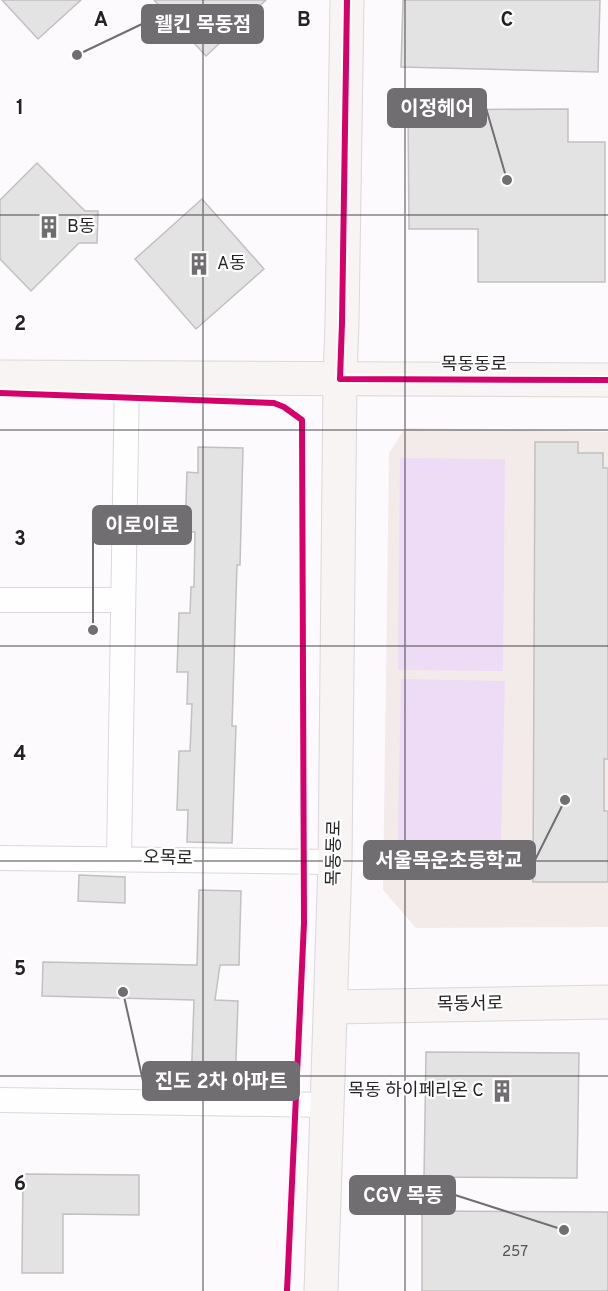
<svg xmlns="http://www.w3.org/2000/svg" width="608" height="1291" font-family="Overpass,'Noto Sans KR',sans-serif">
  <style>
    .education { fill: #f3ebe9 }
    .green { fill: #eedbf6 }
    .building { fill: #e4e3e3; stroke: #c2c0c0; stroke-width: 1.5 }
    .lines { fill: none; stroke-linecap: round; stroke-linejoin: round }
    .street-casing { stroke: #d9d8da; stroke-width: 26 }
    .secondary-casing { stroke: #d9d8da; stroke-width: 35 }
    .street { stroke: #fffeff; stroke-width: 24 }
    .secondary { stroke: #f7f4f3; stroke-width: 33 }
    .cycleway-casing { stroke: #fff; stroke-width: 10 }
    .cycleway { stroke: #d6006c; stroke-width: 6 }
    .grid { fill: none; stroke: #242225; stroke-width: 1.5; stroke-opacity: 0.55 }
    .labels { text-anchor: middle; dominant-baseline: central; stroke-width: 4.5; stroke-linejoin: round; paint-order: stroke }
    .number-label { font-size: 15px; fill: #555356 }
    .poi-label { font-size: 18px; fill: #242225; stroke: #fff; text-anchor: start }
    .street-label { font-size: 18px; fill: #242225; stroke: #fff }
    .grid-label { font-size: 20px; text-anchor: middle; font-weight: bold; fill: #242225; stroke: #fff; stroke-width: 4.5; stroke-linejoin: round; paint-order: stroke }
    .leader { fill: none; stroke: #706e71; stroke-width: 2 }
    .callout-dot { fill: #706e71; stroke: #fff; stroke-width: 2 }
    .callout { fill: #706e71; stroke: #706e71; stroke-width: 2 }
    .callout-label { font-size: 20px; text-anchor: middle; font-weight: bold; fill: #fff }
  </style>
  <rect width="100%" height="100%" fill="#fcfafd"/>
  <polygon class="education" points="405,428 608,432 608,927 416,928 383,890 389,453"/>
  <g class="green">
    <polygon points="400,458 505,459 503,671 398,670"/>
    <polygon points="401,679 505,681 500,879 397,877"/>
  </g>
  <g class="building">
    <polygon points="2,0 81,0 38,39"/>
    <polygon points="154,0 266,0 206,56"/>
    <polygon points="403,0 600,0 598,72 401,67"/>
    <polygon points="568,109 568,142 605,142 605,282 478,282 478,229 409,229 408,110"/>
    <polygon points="37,163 85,211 98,211 97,243 79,243 31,291 0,259 0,200"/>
    <polygon points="202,199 264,269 196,329 135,259"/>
    <polygon points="535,442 578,442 578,453 603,453 603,468 608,468 608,759 604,759 604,811 608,811 608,882 533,882"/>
    <polygon points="198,447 243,448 240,565 237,565 232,726 236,726 232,843 187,842 188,810 177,810 179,751 190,751 192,704 187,704 188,672 177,672 179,613 190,613 191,587 194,587 195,532 185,532 187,472 198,473"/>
    <polygon points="79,875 125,877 125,903 78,901"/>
    <polygon points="199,890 241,891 239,965 220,965 215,1000 238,1001 235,1088 191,1087 194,1000 42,996 43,962 197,965"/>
    <polygon points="426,1052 579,1053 577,1178 424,1177"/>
    <polygon points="23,1174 139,1175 139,1215 63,1214 63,1273 22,1273"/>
    <polygon points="422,1211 608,1212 608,1291 422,1291"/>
  </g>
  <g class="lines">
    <g class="street-casing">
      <g id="street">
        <polyline points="0,600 123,600"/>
        <polyline points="0,858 335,862"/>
        <polyline points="119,858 127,377"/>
        <polyline points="0,1100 328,1105"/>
      </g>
    </g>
    <g class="secondary-casing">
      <g id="secondary">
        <polyline points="0,377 608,380"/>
        <polyline points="332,1007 608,1002"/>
        <polyline points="321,1291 335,862 340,379 342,323 347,0"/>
      </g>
    </g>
    <use href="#street" class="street"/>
    <use href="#secondary" class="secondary"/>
    <g class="cycleway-casing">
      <g id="cycleway">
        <polyline points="347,0 342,323 340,379 608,380"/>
        <polyline points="0,393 274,403 284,407 302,420 304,923 287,1291"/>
      </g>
    </g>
    <use href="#cycleway" class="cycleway"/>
  </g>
  <path class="grid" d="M203 0V1291M405 0V1291M0 215H608M0 430H608M0 646H608M0 861H608M0 1076H608"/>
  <defs>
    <g id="building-bare" transform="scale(1.8)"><path d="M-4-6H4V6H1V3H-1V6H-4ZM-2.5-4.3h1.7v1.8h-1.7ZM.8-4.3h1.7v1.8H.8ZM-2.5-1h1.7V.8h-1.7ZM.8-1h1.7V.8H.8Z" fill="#706e71" stroke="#fff" stroke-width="2.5" paint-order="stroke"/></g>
  </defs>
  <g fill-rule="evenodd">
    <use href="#building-bare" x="49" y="227"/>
    <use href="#building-bare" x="199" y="264"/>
    <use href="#building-bare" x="502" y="1091"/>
  </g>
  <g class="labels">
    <g class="number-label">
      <text x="515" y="1252">257</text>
    </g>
    <g class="poi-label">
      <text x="67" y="227">B동</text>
      <text x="217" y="264">A동</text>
      <text x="484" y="1091" text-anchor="end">목동 하이페리온 C</text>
    </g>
    <g class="street-label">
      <text x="474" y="365">목동동로</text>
      <text transform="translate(335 853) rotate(-89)">목동동로</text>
      <text transform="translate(168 859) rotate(1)">오목로</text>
      <text transform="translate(470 1005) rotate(-1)">목동서로</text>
    </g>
  </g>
  <g class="grid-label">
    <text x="101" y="26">A</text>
    <text x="304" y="26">B</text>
    <text x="507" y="26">C</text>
    <text x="20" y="114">1</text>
    <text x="20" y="330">2</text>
    <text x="20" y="545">3</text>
    <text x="20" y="760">4</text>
    <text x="20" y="975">5</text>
    <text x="20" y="1190">6</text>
  </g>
  <path class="leader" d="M77 55L142 24M507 180L486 108M93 630L93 525M565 800L535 860M123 992L143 1081M564 1230L455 1195"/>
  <g class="callout-dot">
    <circle cx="77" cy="55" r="6"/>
    <circle cx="507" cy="180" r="6"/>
    <circle cx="93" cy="630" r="6"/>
    <circle cx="565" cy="800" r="6"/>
    <circle cx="123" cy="992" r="6"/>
    <circle cx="564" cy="1230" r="6"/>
  </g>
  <g class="callout">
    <rect x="142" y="5" width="121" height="38" rx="6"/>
    <rect x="388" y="89" width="98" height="38" rx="6"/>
    <rect x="93" y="506" width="98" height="38" rx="6"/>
    <rect x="364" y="841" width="171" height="38" rx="6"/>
    <rect x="143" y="1062" width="156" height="38" rx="6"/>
    <rect x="350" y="1176" width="105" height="38" rx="6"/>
  </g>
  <g class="callout-label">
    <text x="203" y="31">웰킨 목동점</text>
    <text x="437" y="115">이정헤어</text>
    <text x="142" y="532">이로이로</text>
    <text x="449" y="867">서울목운초등학교</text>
    <text x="221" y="1088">진도 2차 아파트</text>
    <text x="403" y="1202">CGV 목동</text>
  </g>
</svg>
